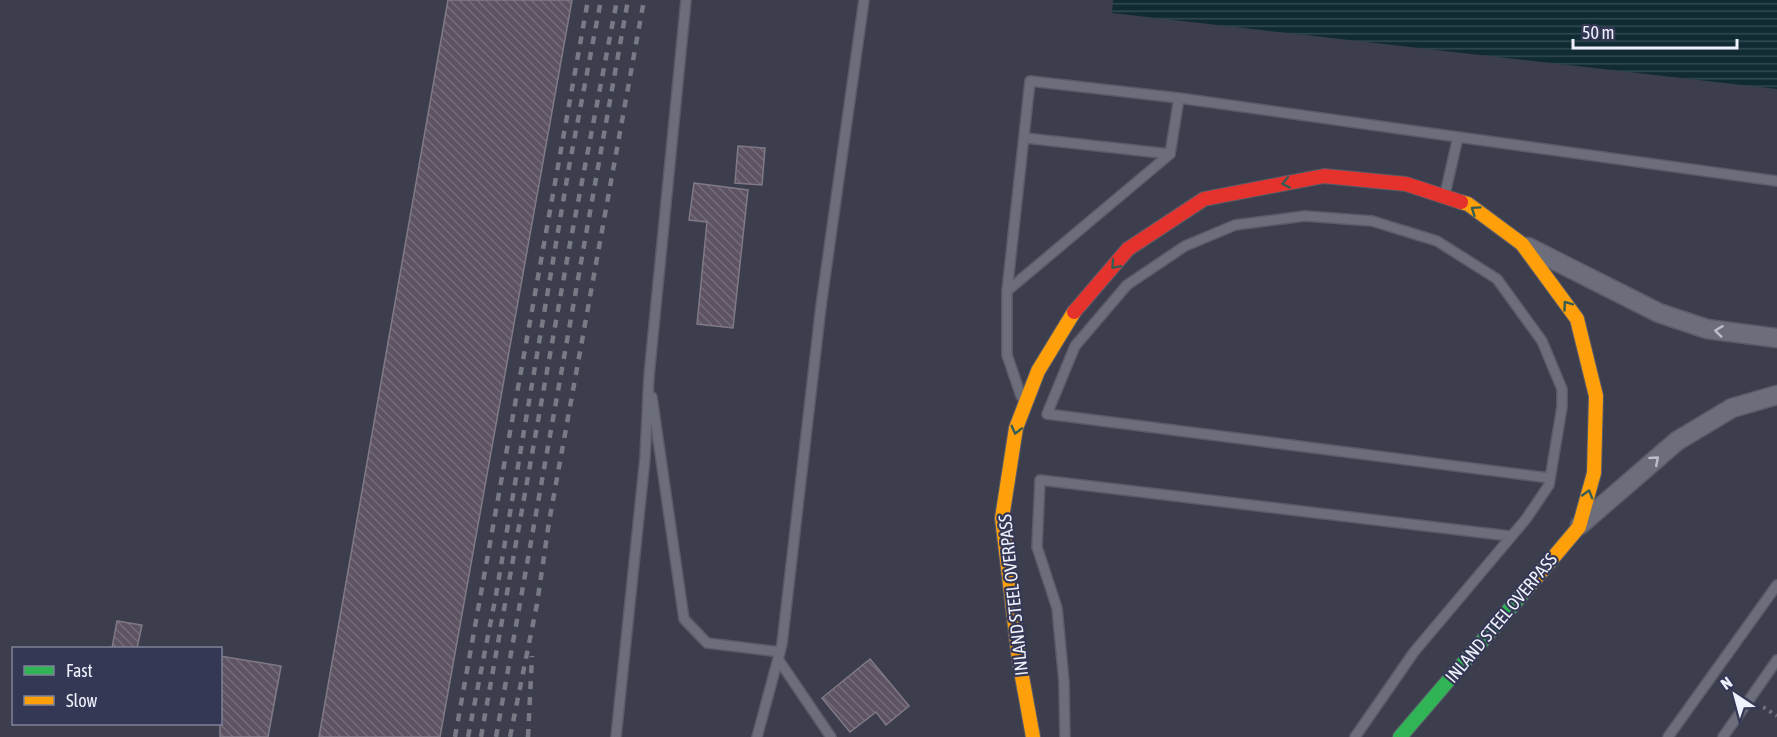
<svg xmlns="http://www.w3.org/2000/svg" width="1777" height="737" font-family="'Asap Condensed',sans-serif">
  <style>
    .water { fill: url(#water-rules) }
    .building { fill: url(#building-back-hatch); stroke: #807a86; stroke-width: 1.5 }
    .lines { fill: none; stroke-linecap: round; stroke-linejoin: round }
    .lane-casing { stroke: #5a5b68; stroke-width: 12 }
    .street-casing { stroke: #5a5b68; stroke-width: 21 }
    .fast-casing { stroke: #5a5b68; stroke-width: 16 }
    .slow-casing { stroke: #5a5b68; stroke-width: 16 }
    .jam-casing { stroke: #5a5b68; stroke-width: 16 }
    .path { stroke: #6e6f7a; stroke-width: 4; stroke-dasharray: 3 4.5; stroke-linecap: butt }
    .lane { stroke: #6c6e7b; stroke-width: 9 }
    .street { stroke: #6c6e7b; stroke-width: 18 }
    .fast { stroke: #30b455; stroke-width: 14 }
    .slow { stroke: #ff9f0a; stroke-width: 14 }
    .jam { stroke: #e5322d; stroke-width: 14 }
    .rail { stroke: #787a85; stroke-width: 4.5; stroke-dasharray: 8 8; stroke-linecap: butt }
    .oneway { stroke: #345d55 }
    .oneway2 { stroke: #bbbdc8 }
    .labels { text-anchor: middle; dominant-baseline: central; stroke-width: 4.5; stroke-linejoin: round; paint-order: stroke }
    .street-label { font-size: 18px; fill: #eff1fc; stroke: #353855 }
  </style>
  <defs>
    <pattern id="water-rules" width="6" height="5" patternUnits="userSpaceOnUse" patternTransform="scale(1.5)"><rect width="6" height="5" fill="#102b33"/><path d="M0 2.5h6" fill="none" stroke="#334a51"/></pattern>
    <pattern id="building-back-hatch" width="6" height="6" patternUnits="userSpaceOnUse" patternTransform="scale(1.5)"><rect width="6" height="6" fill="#5d5362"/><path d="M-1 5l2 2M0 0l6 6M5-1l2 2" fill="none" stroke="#756c79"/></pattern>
  </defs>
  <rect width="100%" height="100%" fill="#3c3e4e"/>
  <polygon class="water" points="1113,0 1777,0 1777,89 1112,13"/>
  <g class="building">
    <polygon points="448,0 572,0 440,737 319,737"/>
    <polygon points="738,146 765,148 762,185 735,183"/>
    <polygon points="694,183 748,190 733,328 697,324 707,222 689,220"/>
    <polygon points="117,621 142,625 137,648 112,648"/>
    <polygon points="220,656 281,666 268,737 220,737"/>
    <polygon points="870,659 909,706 886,725 876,712 850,732 822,698"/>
  </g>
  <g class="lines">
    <g class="lane-casing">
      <g id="lane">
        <polyline points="1458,137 1777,181"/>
        <polyline points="1025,138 1170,154 1179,98"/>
        <polyline points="1007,291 1170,154"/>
        <polyline points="1021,396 1007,355 1007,291 1030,81 1179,98 1458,137 1445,194"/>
        <polyline points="652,397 684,619 707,643 780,652"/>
        <polyline points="778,659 831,737"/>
        <polyline points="616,737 645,458 649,376 686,0"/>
        <polyline points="757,737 782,644 821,306 864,0"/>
        <polyline points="1065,737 1064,682 1057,608 1037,547 1040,480 1510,536"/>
        <polyline points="1355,737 1414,652 1526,519 1549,485 1562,407 1562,389 1542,341 1497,279 1437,241 1372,221 1305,216 1235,225 1185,246 1127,285 1075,346 1047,414 1550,478"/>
        <polyline points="1668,737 1777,585"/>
        <polyline points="1723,737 1777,660"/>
      </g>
    </g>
    <g class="street-casing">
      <g id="street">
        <polyline points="1528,247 1659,313 1707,329 1777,338"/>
        <polyline points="1580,525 1677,441 1732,408 1777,395"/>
      </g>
    </g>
    <g class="fast-casing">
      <polyline id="fast" points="1400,737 1525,591"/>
    </g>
    <g class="slow-casing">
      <g id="slow">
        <polyline points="1461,202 1468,204 1522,244 1577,319 1596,396 1594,473 1579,527 1525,591"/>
        <polyline points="1033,737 1019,660 1002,518 1016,428 1038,371 1074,312"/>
      </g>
    </g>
    <g class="jam-casing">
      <polyline id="jam" points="1074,312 1128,249 1204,199 1324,176 1406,184 1461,202"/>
    </g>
    <polyline class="path" points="1763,707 1777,716"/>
    <use href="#lane" class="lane"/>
    <use href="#street" class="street"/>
    <use href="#fast" class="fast"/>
    <use href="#slow" class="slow"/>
    <use href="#jam" class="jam"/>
    <g class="rail">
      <polyline points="455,737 588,0"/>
      <polyline points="468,737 496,595 569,167 601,0"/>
      <polyline points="481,737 569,249 617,0"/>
      <polyline points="496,737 628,0"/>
      <polyline points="510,737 537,604 549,522 644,0"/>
      <polyline points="528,737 532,656"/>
    </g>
  </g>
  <defs><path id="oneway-chevron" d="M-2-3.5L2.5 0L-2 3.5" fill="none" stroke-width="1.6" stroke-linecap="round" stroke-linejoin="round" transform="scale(1.5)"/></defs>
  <g class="oneway">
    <use href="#oneway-chevron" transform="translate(1286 183) rotate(169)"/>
    <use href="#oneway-chevron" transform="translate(1475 210) rotate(-145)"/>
    <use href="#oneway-chevron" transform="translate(1115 265) rotate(131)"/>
    <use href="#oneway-chevron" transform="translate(1567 305) rotate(-126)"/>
    <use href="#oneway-chevron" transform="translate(1016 430) rotate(104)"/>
    <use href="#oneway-chevron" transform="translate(1588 494) rotate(-74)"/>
  </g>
  <g class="oneway2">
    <use href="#oneway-chevron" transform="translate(1719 331) rotate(-173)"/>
    <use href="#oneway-chevron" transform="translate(1655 460) rotate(-41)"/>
  </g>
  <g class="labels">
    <g class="street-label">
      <text transform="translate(1013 595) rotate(-96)">INLAND STEEL OVERPASS</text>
      <text transform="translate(1501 618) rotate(-50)">INLAND STEEL OVERPASS</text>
    </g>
  </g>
  <rect x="12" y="647" width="210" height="78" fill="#353855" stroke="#7f8298" stroke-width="1.5"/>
  <rect x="24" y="666" width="30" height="9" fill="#30b455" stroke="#7f8298" stroke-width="1.5"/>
  <text x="66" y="677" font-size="18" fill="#eff1fc">Fast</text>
  <rect x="24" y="696" width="30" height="9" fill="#ff9f0a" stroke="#7f8298" stroke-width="1.5"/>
  <text x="66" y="707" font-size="18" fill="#eff1fc">Slow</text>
  <g transform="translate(1735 695) rotate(324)" stroke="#353855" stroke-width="4.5" paint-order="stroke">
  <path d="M0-4.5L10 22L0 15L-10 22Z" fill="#eff1fc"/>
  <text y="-9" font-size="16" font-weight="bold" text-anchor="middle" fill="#eff1fc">N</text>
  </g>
  <path d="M1573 39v9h164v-9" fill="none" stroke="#eff1fc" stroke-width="3"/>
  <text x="1582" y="39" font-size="18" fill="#eff1fc" stroke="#353855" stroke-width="4.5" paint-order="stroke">50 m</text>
</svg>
